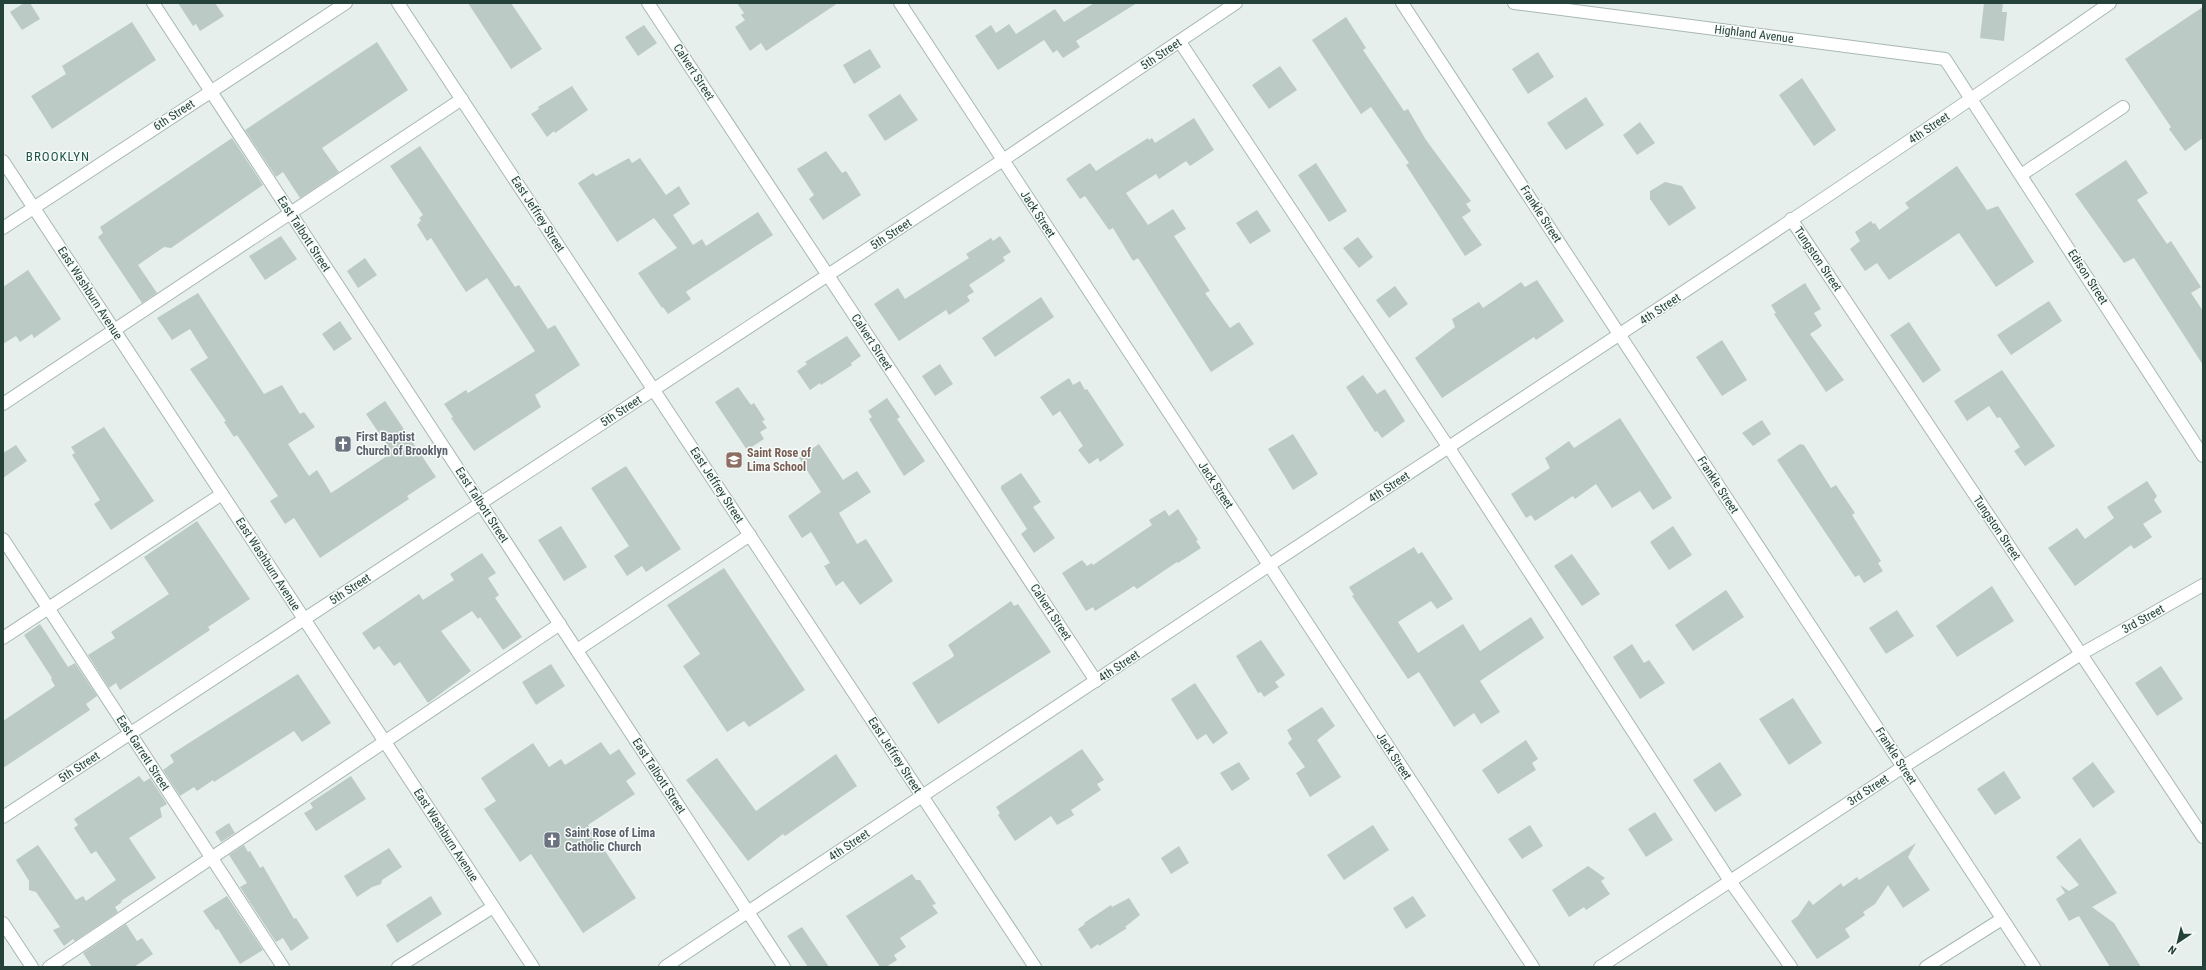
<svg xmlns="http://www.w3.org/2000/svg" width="2206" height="970" font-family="'Roboto Condensed',sans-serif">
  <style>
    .building { fill: #bbcac4 }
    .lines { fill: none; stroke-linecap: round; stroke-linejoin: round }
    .service-casing { stroke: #a8b8b2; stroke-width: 14 }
    .minor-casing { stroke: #a8b8b2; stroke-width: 14 }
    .service { stroke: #fff; stroke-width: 12 }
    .minor { stroke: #fff; stroke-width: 12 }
    .labels { text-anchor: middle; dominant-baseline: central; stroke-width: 3; stroke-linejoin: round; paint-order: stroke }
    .street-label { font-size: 12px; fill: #24423a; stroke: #f7fbf9 }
    .worship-label { font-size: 12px; font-weight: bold; fill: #5b616d; stroke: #f7fbf9; text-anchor: start }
    .education-label { font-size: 12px; font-weight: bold; fill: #785e54; stroke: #f7fbf9; text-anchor: start }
    .neighbourhood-label { font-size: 13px; letter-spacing: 1px; fill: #1f5548; stroke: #f7fbf9 }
  </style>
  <rect width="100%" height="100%" fill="#e6efeb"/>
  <g class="building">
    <polygon points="24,3 30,3 40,19 22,30 10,12"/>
    <polygon points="178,3 215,3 224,16 200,31 196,24 193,26"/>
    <polygon points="468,3 511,3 542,49 511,69"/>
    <polygon points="737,3 838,3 766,51 761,43 750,51 735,27 745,20 741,15 744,13"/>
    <polygon points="1094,3 1137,3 1076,41 1080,47 1063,58 1057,50 1053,53 1044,40 998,70 975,36 991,25 996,33 1009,24 1016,34 1055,9 1064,22"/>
    <polygon points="1984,3 2003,3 2002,12 2007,12 2004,41 1980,38"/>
    <polygon points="2203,7 2203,138 2185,151 2169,129 2171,127 2125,59"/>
    <polygon points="1346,17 1366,48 1363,50 1404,111 1408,109 1426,140 1471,201 1466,204 1471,211 1462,217 1482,245 1465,256 1406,165 1409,163 1371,107 1361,114 1312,40"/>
    <polygon points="132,22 156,60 52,129 31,96 66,74 62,66"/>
    <polygon points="644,25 657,43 638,56 625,37"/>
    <polygon points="377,42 408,90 322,148 339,172 300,198 283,172 276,177 245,130"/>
    <polygon points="870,49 881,67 854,84 843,65"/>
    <polygon points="1538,52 1554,77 1528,94 1512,69"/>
    <polygon points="1280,66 1297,90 1269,109 1252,85"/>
    <polygon points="1802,78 1836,130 1814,146 1779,95"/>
    <polygon points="572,86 588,110 555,133 554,131 547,137 531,114 539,109 538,107"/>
    <polygon points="900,94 918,120 885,141 868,115"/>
    <polygon points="1586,97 1604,125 1566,150 1547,123"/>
    <polygon points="1194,118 1214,150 1190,166 1186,161 1159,179 1156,174 1126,193 1148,225 1173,209 1186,229 1174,236 1210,291 1205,293 1230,328 1239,322 1254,344 1211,372 1138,258 1133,261 1113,228 1109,230 1085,196 1080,199 1066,179 1090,163 1096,171 1148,138 1149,140 1152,138 1155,143"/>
    <polygon points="1640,122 1655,143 1637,155 1623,135"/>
    <polygon points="232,138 263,185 171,248 164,247 138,265 157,293 142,303 98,237 103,233 100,227"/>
    <polygon points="420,146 515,287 519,285 548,329 555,325 580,365 535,395 541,407 474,451 451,418 453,417 444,404 466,390 468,393 535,351 487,278 466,292 431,238 427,241 417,225 421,220 419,218 423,215 390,166"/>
    <polygon points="826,151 842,173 846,171 861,195 823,220 809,199 814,195 797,169"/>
    <polygon points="629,158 632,163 640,158 666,195 679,186 690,204 673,215 693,245 702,239 706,246 758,212 773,235 687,291 686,292 691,299 668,314 663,307 662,308 638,273 677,248 654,218 617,242 578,183 593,173 596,176"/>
    <polygon points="2126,160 2148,193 2137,200 2167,244 2171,241 2201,287 2191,293 2203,311 2203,365 2134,258 2124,263 2075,194"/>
    <polygon points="1316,163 1347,211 1329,222 1298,175"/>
    <polygon points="1957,166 1987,210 1998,206 2034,262 1996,287 1959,233 1889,280 1877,263 1865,271 1850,249 1860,241 1855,232 1871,221 1873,224 1875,223 1879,230 1909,208 1905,203"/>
    <polygon points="1665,182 1682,186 1696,208 1669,226 1650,199 1650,191"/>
    <polygon points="1257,210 1271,231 1250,244 1236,223"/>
    <polygon points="281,236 297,259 265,280 249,256"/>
    <polygon points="1000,236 1011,252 1003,257 1005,261 969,285 974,292 967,296 970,301 949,315 946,310 899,341 874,304 898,288 905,299 969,258 966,254 991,238 993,241"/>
    <polygon points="1358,237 1373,257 1359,268 1343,248"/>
    <polygon points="365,258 377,275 358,288 347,271"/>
    <polygon points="28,270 61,319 34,338 32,334 20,342 16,336 3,344 3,287"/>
    <polygon points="1537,280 1564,321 1536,340 1534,337 1442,398 1415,358 1455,327 1452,319 1479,302 1483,308 1521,282 1525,287"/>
    <polygon points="1805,283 1821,309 1814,313 1822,326 1810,334 1844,380 1826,392 1774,314 1776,313 1771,305"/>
    <polygon points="1395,286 1408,304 1389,318 1376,300"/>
    <polygon points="198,293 264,394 282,385 300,414 304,412 315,427 288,444 309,476 317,470 331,493 387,456 384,452 389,448 366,414 385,401 436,477 407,496 409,499 320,558 294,518 285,524 270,501 278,496 237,435 234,437 224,422 226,421 190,369 208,358 190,329 172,340 157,318"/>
    <polygon points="1041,297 1054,317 995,357 982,338"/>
    <polygon points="2049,301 2062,321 2011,355 1997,335"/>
    <polygon points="340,321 352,339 334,351 322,334"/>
    <polygon points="1909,322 1941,370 1923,383 1890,335"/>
    <polygon points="847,336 861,356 851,363 852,365 821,385 820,383 810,390 797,371 807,364 805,362"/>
    <polygon points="1722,340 1747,380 1722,396 1696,357"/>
    <polygon points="940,364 953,384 935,396 922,376"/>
    <polygon points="2002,370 2055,446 2025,466 2014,451 2020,447 2000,417 1997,418 1989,406 1967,421 1954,401"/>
    <polygon points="1363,375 1377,394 1385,389 1405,421 1382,438 1377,431 1375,432 1346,387"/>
    <polygon points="1069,378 1073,385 1080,381 1085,390 1087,389 1124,445 1100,462 1098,458 1089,464 1078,450 1083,446 1060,411 1053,416 1040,397"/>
    <polygon points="738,387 751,405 754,403 765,420 762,421 767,428 760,432 764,439 747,450 715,402"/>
    <polygon points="887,398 900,417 897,419 925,461 904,476 869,419 872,417 868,411"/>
    <polygon points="1620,418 1672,498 1653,510 1640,491 1612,508 1596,484 1575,499 1573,496 1535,521 1531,515 1526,518 1511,494 1550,468 1545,458 1569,441 1574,448"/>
    <polygon points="1762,420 1771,434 1753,446 1742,433"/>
    <polygon points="104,427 154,501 111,530 94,504 100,500 72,455 75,453 71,447"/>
    <polygon points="1293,434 1318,474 1293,490 1268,449"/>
    <polygon points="819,444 843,480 857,471 871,492 839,513 857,544 866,539 893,581 860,605 843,581 836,586 824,566 830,563 811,532 802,538 788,516 821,492 799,458"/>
    <polygon points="1800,444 1804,445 1831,488 1836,485 1855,513 1852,515 1881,561 1878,563 1883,571 1864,583 1859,575 1855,577 1777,460"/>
    <polygon points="16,445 27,461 3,478 3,453"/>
    <polygon points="626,466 681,549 646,572 642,566 627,576 614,556 629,546 591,488"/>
    <polygon points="1021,473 1041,502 1033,507 1055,538 1034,553 1021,534 1027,529 1001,489 1001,486"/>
    <polygon points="2147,481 2157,496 2154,500 2162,512 2143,524 2152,537 2134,549 2131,545 2075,586 2048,548 2077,528 2085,539 2114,518 2107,507"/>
    <polygon points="1178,509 1198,540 1196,541 1201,548 1178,563 1177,562 1137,589 1134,586 1095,611 1093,607 1086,611 1062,573 1082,560 1087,566 1092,563 1093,565 1152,525 1149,520 1165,510 1169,516"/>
    <polygon points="197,521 250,599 208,627 210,630 120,690 116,683 109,688 88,655 115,638 111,632 169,594 144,557"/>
    <polygon points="561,526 587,567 564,581 538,540"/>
    <polygon points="1673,526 1692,555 1669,570 1650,542"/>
    <polygon points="1414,547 1418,554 1422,552 1453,599 1437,609 1431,601 1398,622 1418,653 1463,624 1480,651 1531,617 1544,638 1480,681 1500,712 1481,724 1474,713 1454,727 1419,672 1408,679 1352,596 1354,595 1349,587"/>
    <polygon points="482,553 496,573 488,578 499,595 495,598 522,637 503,650 480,617 478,619 472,611 441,631 471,671 428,703 400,662 394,666 379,646 374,650 362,633 419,594 423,600 454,580 450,574"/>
    <polygon points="1572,554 1600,594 1582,606 1554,566"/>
    <polygon points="724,568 805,690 749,727 744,721 727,732 683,666 700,654 667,605"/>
    <polygon points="1992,586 2014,621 1957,657 1936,626"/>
    <polygon points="1726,590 1744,617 1693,651 1675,625"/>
    <polygon points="1011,601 1014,606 1018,604 1051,652 938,724 912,683 953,657 954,655 948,645"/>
    <polygon points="1897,610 1914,636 1886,654 1869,628"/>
    <polygon points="40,624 68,667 75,663 97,696 86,704 90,710 3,768 3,721 55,686 51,679 52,678 24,635"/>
    <polygon points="1261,640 1285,675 1275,682 1279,687 1264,697 1261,692 1258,693 1236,656"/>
    <polygon points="1632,644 1644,663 1649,660 1665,683 1640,699 1613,657"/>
    <polygon points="551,664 565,686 536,705 522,682"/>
    <polygon points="2161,666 2183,699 2157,716 2135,683"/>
    <polygon points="298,674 331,723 302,742 294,731 214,782 213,780 197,791 194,787 180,796 163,770 174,762 170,755"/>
    <polygon points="1195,683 1228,733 1213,744 1206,734 1197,740 1171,699"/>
    <polygon points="1793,698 1822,743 1789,765 1759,719"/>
    <polygon points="1322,707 1335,726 1317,740 1341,777 1310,797 1296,773 1305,767 1288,743 1292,739 1287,730"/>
    <polygon points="1526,740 1538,759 1532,763 1536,770 1498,794 1482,770"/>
    <polygon points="601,742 610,755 619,749 636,774 626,781 635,794 588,825 636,898 583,933 531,854 520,862 484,809 496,801 481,778 533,743 549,767 561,759 565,765"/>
    <polygon points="1082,749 1104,780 1097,784 1101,790 1071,810 1074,815 1057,825 1051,816 1015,841 998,815 1000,813 996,807"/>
    <polygon points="836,754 857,786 785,836 783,834 748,861 686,780 717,758 756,811"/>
    <polygon points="1239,762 1250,779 1232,791 1220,773"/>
    <polygon points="1720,762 1742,795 1715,812 1693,780"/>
    <polygon points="2093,762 2115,792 2093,808 2072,778"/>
    <polygon points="2004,771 2021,798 1995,815 1977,789"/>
    <polygon points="139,776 144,782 150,778 167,804 160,808 162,817 129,838 156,878 121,901 122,902 115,907 118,912 75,941 73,939 64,946 53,930 60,927 36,892 29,890 29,881 16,860 38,845 76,900 83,896 86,901 116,880 96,851 91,854 74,828 78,825 74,819"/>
    <polygon points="351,776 366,799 316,831 304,813 313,808 310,803"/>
    <polygon points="1655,812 1673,840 1646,857 1628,829"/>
    <polygon points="229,823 235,833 221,842 215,832"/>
    <polygon points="1373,825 1389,850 1344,880 1327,855"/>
    <polygon points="1530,825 1543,846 1522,859 1508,839"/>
    <polygon points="2080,838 2117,893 2092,907 2114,923 2141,967 2110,967 2079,916 2069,921 2056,899 2065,893 2060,885 2069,891 2079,885 2056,857"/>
    <polygon points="1916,843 1908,857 1930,890 1903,908 1888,885 1875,904 1863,912 1865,915 1845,929 1850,937 1817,959 1791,921 1798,916 1809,900 1813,905 1841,883 1843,887 1857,877 1859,880"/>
    <polygon points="244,845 248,852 250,851 260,868 263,866 294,919 296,918 309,938 291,951 283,938 276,942 240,887 247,883 229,855"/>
    <polygon points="1179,846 1189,863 1171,874 1161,858"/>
    <polygon points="389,848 402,867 382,880 381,884 372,887 357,897 344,876"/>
    <polygon points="1588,866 1605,878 1601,881 1610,894 1586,910 1584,907 1569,917 1552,890"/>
    <polygon points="912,874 916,880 920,880 936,904 932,905 938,913 900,938 906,947 894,955 897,960 886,967 880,967 846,916"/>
    <polygon points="227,896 263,950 240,964 218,929 216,930 203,911"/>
    <polygon points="431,896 442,914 397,943 386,925"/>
    <polygon points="1413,896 1426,916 1406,929 1393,908"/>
    <polygon points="1129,898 1140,915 1125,927 1127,928 1099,946 1098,944 1091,949 1078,929 1085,924 1084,923 1111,905 1112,907"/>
    <polygon points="126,924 137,941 142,938 153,954 134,967 92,967 83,953"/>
    <polygon points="802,927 829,967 808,967 787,936"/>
  </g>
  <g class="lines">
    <g class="service-casing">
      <g id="service">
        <polyline points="1180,42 1449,448 1730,881 1791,967"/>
        <polyline points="2021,175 2123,107"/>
        <polyline points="3,404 462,99"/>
        <polyline points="3,638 222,494"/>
        <polyline points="577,650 750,535"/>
        <polyline points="49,967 560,624"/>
        <polyline points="398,967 493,907"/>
        <polyline points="1926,967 2002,919"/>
      </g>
    </g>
    <g class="minor-casing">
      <g id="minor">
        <polyline points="153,3 784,967"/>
        <polyline points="398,3 1035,967"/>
        <polyline points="648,3 1096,681"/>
        <polyline points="900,3 1533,967"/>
        <polyline points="1402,3 2034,967"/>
        <polyline points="1514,3 1945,59 2203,456"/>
        <polyline points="3,161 533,967"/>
        <polyline points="1791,219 2203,837"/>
        <polyline points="3,228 346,3"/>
        <polyline points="3,539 283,967"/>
        <polyline points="3,817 1003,160 1236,3"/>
        <polyline points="3,923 32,967"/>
        <path d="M665 967C866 834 1067 699 1268 566 1550 380 1833 196 2110 3"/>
        <polyline points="1600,967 1903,767 2081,654 2203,585"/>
      </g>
    </g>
    <use href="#service" class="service"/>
    <use href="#minor" class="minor"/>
  </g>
  <defs>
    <g id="church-square" transform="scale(0.9)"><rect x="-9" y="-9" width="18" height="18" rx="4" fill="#6b7280" stroke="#f7fbf9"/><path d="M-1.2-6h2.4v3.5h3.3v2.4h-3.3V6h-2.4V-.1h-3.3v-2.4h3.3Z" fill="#fff"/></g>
    <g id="school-square" transform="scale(0.9)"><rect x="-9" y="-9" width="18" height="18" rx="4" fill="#8d6e63" stroke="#f7fbf9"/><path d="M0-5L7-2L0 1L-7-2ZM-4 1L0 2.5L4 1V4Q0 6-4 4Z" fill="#fff"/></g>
  </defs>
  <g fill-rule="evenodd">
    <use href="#church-square" x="343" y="444"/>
    <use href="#school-square" x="734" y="460"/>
    <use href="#church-square" x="552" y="840"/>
  </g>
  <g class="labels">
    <g class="street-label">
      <text transform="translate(1754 34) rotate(7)">Highland Avenue</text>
      <text transform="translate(1161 54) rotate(-34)">5th Street</text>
      <text transform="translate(694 72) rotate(57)">Calvert Street</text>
      <text transform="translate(174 115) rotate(-33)">6th Street</text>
      <text transform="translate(1929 128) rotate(-34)">4th Street</text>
      <text transform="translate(538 214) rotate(57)">East Jeffrey Street</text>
      <text transform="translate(1038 214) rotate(57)">Jack Street</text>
      <text transform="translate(1541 214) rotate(57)">Frankle Street</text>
      <text transform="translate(304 234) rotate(57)">East Talbott Street</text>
      <text transform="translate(891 234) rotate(-33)">5th Street</text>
      <text transform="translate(1818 259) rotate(56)">Tungston Street</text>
      <text transform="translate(2088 277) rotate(57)">Edison Street</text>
      <text transform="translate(90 293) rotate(57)">East Washburn Avenue</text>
      <text transform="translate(1660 309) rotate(-34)">4th Street</text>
      <text transform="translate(872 342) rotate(57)">Calvert Street</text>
      <text transform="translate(621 411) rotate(-33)">5th Street</text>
      <text transform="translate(717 485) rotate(57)">East Jeffrey Street</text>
      <text transform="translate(1216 485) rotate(57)">Jack Street</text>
      <text transform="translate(1718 485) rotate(57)">Frankle Street</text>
      <text transform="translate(1389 487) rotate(-33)">4th Street</text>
      <text transform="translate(482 505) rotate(57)">East Talbott Street</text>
      <text transform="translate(1997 528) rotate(56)">Tungston Street</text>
      <text transform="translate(268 564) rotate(57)">East Washburn Avenue</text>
      <text transform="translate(350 589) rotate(-33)">5th Street</text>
      <text transform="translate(1051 612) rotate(57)">Calvert Street</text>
      <text transform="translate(2143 619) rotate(-29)">3rd Street</text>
      <text transform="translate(1119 666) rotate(-34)">4th Street</text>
      <text transform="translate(143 753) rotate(57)">East Garrett Street</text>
      <text transform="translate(895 755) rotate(57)">East Jeffrey Street</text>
      <text transform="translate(1394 756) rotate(57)">Jack Street</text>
      <text transform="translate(1896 756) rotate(57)">Frankle Street</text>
      <text transform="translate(79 767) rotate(-33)">5th Street</text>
      <text transform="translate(659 776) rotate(57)">East Talbott Street</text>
      <text transform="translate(1868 790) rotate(-33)">3rd Street</text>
      <text transform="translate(446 835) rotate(57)">East Washburn Avenue</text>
      <text transform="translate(849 845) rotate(-34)">4th Street</text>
    </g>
    <g class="worship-label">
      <text x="356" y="437">First Baptist<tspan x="356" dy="14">Church of Brooklyn</tspan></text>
      <text x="565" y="833">Saint Rose of Lima<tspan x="565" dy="14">Catholic Church</tspan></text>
    </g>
    <g class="education-label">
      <text x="747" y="453">Saint Rose of<tspan x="747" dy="14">Lima School</tspan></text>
    </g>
    <g class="neighbourhood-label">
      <text x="58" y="156">BROOKLYN</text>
    </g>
  </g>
  <rect width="2206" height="970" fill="none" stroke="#24423a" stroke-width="8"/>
  <g transform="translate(2178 942) rotate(215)" stroke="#f7fbf9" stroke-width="3" paint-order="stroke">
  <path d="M0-3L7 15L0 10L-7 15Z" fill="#24423a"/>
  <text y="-6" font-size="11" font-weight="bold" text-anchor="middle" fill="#24423a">N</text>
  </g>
</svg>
